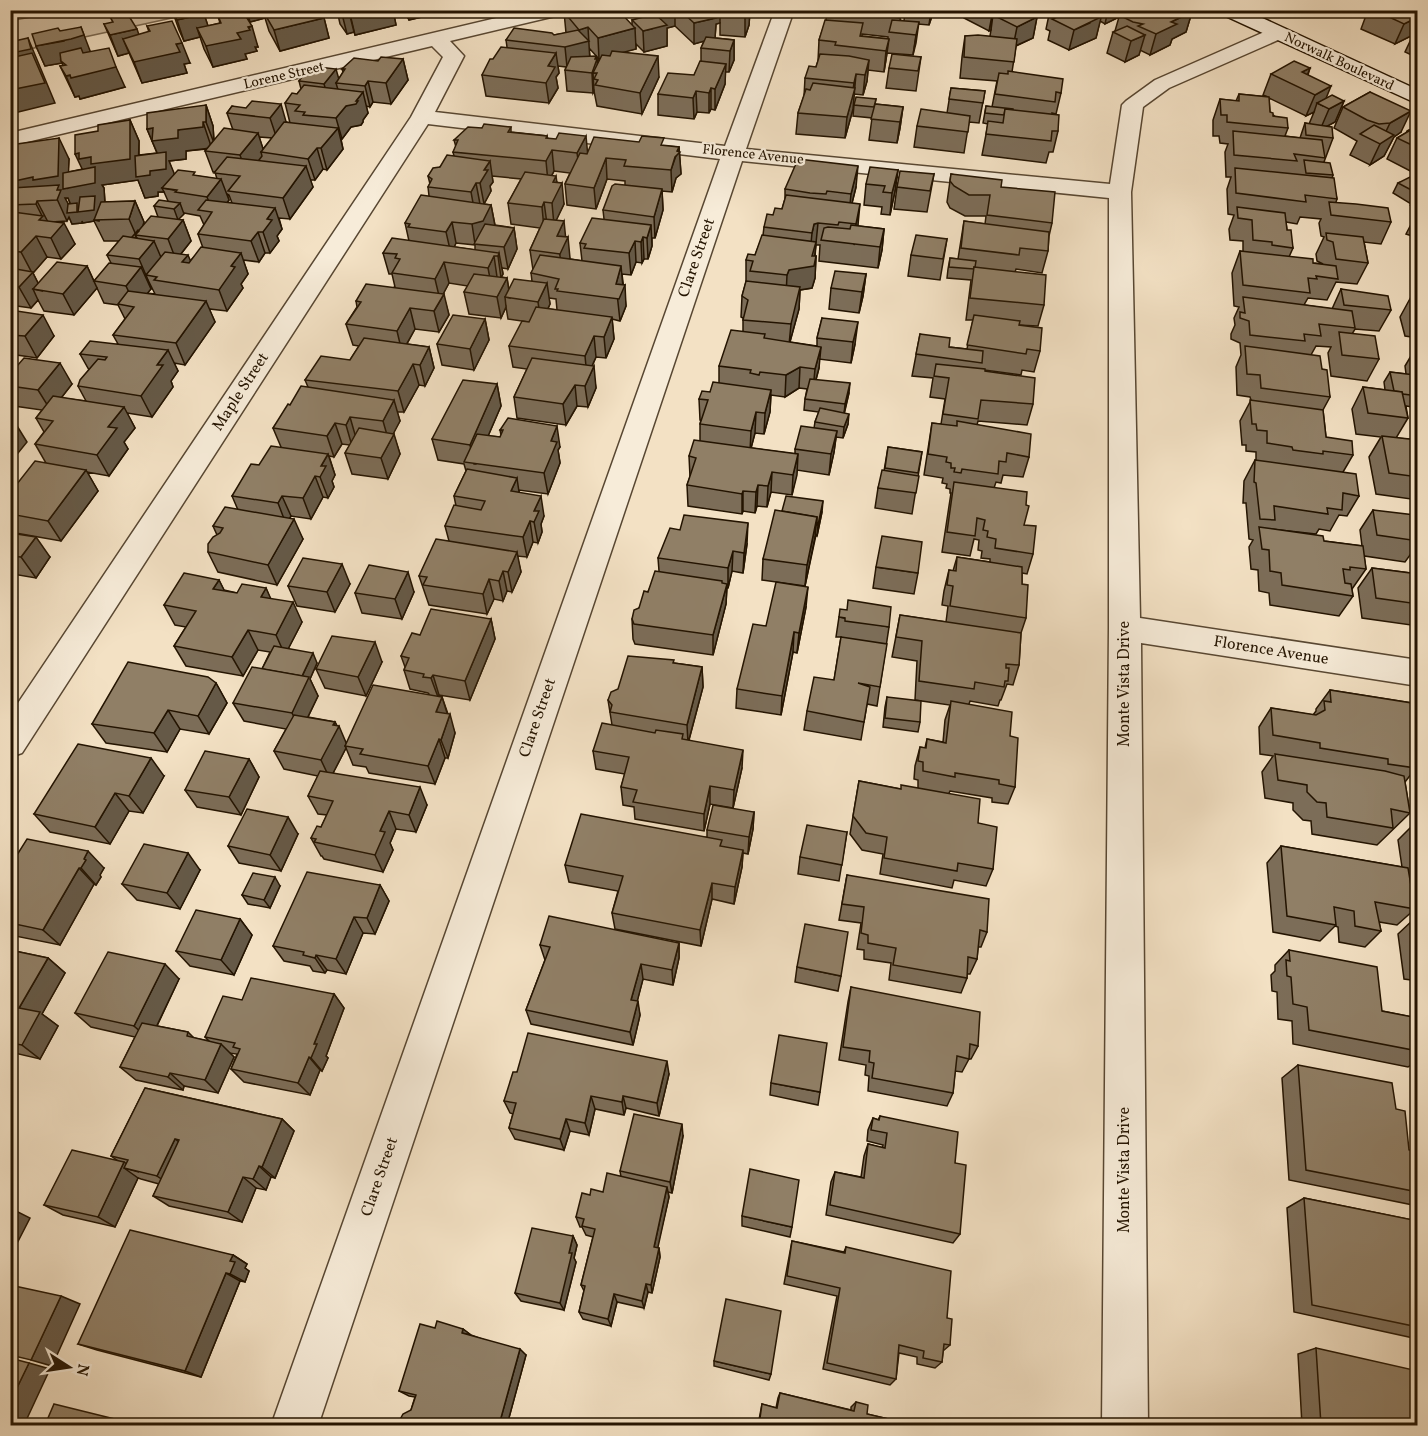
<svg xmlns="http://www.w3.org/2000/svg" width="1428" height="1436" font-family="Vollkorn,serif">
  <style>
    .green { fill: #d0bea3; stroke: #7a6952; stroke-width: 1.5 }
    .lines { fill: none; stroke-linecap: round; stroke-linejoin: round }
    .minor-casing { stroke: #584732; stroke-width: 3 }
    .secondary-casing { stroke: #241401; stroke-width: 3 }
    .minor { fill: #f7ecd9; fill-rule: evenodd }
    .secondary { fill: #f7ecd9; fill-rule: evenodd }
    .wall { fill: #7c6d58; stroke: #241401; stroke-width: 1.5; fill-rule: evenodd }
    .shaded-wall { fill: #655947; stroke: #241401; stroke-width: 1.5; fill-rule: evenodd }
    .building { fill: #907f66; stroke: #241401; stroke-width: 1.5 }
    .labels { text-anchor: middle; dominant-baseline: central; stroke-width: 4.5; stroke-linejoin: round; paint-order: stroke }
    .far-street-label { font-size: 14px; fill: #241401; stroke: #f7ecd9 }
    .street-label { font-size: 16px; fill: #241401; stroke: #f7ecd9 }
  </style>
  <rect width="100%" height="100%" fill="#f3e1c4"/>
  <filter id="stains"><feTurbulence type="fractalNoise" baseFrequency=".00333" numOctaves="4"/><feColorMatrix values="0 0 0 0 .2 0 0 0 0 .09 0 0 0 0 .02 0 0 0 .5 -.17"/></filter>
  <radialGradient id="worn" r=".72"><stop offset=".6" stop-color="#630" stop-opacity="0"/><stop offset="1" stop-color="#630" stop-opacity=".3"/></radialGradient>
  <polygon class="green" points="62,11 204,11 11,53 10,21"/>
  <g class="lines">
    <g class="minor-casing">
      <polygon id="minor" points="530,10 566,10 564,14 450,41 464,56 435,112 725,146 775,10 794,10 746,149 1110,184 1122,105 1126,101 1155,80 1271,29 1285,29 1288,33 1285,37 1169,88 1143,107 1131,192 1140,618 1418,660 1418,686 1141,643 1148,1426 1102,1426 1109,628 1109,198 742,161 318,1426 271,1426 720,159 428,124 22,753 10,757 10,715 411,117 443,57 432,46 10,146 10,133"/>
    </g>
    <g class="secondary-casing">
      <polygon id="secondary" points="1219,10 1245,10 1418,90 1418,104 1221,14"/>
    </g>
    <use href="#minor" class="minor"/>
    <use href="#secondary" class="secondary"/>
  </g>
  <g class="wall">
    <polygon points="172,10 204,14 208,26 220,23 216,10 242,10 258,47 255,47 257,51 245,54 247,59 213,67 204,49 200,37 184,41 179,30"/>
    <polygon points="243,10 319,10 324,18 329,38 280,51 269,31 265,18 250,22"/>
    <polygon points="337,10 393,10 396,25 355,35 354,32 347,34 340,24"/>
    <polygon points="403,10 448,10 448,11 409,20"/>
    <path d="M636 10H752L750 11 749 25 745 37 720 35V23L716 24 715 38 734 40V60L729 72H725V84L715 110 711 109 709 113 697 112 694 119 658 115V94L694 75 701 61V48L704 41 694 44 675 26 667 28V46L644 52 636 44V49L622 52 659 77 642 114 597 106 594 91 593 93 567 91 565 70 566 67 558 66 559 73 556 77 558 88 549 103 486 96 482 75 507 47 506 40 554 35 566 33 564 12 632 25V20L639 19 636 16ZM589 48 599 59 598 63 596 56 590 57Z"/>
    <path d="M827 10H902L900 20 904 21 905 10H934L929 25 918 24 913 55 887 53 884 72 868 70 867 81 863 95 854 94 853 109 845 138 796 134 798 113 804 96 805 78 816 67 818 61 819 40 826 20ZM862 34 888 37V39L862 36Z"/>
    <polygon points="965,10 1023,10 1037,17 1033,38 1016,46 1012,72 1061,93 1056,114 1052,113 1052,114 1058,131 1053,152 1049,152 1046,163 982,155 988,124 983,123 986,106 992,107 997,81 960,78 962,57 965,36 991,37 990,36 991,30 989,31 964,18"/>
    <polygon points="1050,10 1190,10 1192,12 1186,32 1172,39 1170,45 1150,55 1140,50 1139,55 1125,62 1107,53 1113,32 1115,31 1119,17 1105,24 1100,21 1096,38 1069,50 1048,40 1050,31 1046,29"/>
    <polygon points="1318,10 1355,10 1346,15 1339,15 1330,11 1325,14"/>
    <polygon points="1368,10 1418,10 1418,58 1405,52 1413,35 1395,44 1361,29"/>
    <polygon points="104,24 139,35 149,32 147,26 190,63 184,64 187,73 142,83 129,53 118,56"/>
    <polygon points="60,31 91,52 125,87 80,99 79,96 75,97 60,66 63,65 62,63 45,66 36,46"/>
    <polygon points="921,57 916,91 886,88 889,68"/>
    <path d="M403 59 408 80 391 104 373 102 370 107 366 106 368 113 363 120V122L361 125 351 127 342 139H341L343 149 327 170 323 169 315 180H310L313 187 290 219 279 218 282 229 277 236 279 241 270 253H265L259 262 243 260 248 274 241 284 243 288 227 311 209 309 215 322 185 365 174 363 178 371 171 381 173 387 152 417 127 413 135 428 124 442 128 449 109 476 87 472 98 491 61 541 10 532V483L17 484 46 463 35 444 44 432 36 418 42 410 14 406 10 400V374L72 384 61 398 86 401 78 386 89 370 80 354 118 344 113 335 125 319 118 305 104 303 97 288 74 315 44 311 38 300 31 308 10 305V145L69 159 68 172 83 169 98 131 130 120 139 141V155L157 153 147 129 206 105 213 126 214 140 233 130 227 113 232 106 290 123 285 103 297 94 301 89 299 81 339 79 343 72 342 69 378 61ZM259 137 272 138 263 149ZM207 149 205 151 213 172H215L217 179 197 176 174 175 169 161 186 159V151ZM138 180 145 198 158 196V192H164L168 201 154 206 158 217 143 226 144 222 135 201 105 202 104 188 102 185ZM227 194 229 195 232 203 227 202 229 200ZM65 198H68L70 203 68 204ZM184 213 200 216 204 225 198 234 203 248 190 261 181 254 191 241 183 220 178 219ZM69 217 72 224 82 223V221L83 223 94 221 104 241H119L107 255 111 263 94 281 87 266 38 283 33 273 47 257 61 259 75 244 53 222 67 221ZM147 280H148L155 294 147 293 151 289Z"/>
    <path d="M1310 68 1308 75 1326 98 1344 101 1335 122 1327 126 1333 138 1324 162 1333 175 1332 178 1337 199 1336 202 1391 222 1381 244 1364 242 1368 263 1357 284 1336 282 1327 300 1308 298 1304 305 1332 309 1341 289 1391 310 1379 331 1355 329 1352 334 1379 359 1367 381 1331 376 1328 353 1331 347 1316 346 1311 355 1322 369 1330 397 1323 410 1326 437 1353 455 1343 472 1359 496 1347 516 1339 515 1330 531 1319 529 1316 534 1271 529 1324 541 1362 546 1360 530 1373 510 1418 531V544L1405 562 1364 556 1366 569 1352 589 1353 596 1339 616 1270 605 1269 593 1259 591 1258 570 1251 569 1249 547 1253 540 1249 539 1246 503H1243L1244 481 1255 460 1256 461V452L1246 451V445H1242L1240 421 1251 400 1250 397 1237 395 1236 367 1241 355 1240 343 1231 339V334L1235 325 1234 318 1239 307 1234 306 1232 273 1240 251 1243 252V241L1230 240 1229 229 1234 215 1228 214 1227 189 1231 177H1226L1225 152 1228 144 1220 143 1219 136H1213V120L1220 99 1236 101 1239 94 1268 97 1263 95 1271 74ZM1269 98 1306 116 1314 112 1309 124 1305 123 1300 138 1285 136 1288 128 1270 112ZM1300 217 1321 219 1319 223 1321 236 1324 237 1316 254 1317 261 1323 264 1313 263 1289 257 1293 248 1287 230 1286 222 1297 224Z"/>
    <polygon points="951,88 985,91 979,123 969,122 964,153 914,147 917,126 947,113"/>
    <polygon points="1370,92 1401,132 1394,137 1384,156 1370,165 1350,155 1357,141 1334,128 1343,107"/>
    <polygon points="876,99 875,104 903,107 900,128 897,143 869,140 872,118 853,116 854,105"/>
    <polygon points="1418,126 1418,175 1387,159 1397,138 1406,133 1407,131"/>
    <path d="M511 127V132L547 136V138L587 153 664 146 679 147 681 174 676 178 672 192 662 191 663 210 655 238H652V246L648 259H644L642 263 636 262 631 275 622 274 626 306 620 321 612 319 614 339 606 358 596 357 592 366 596 388 588 407 577 406 566 425 517 418 514 397 527 369 513 367 509 346 529 322 508 319 506 307 501 318 469 314 464 292 468 286 449 283 443 294 449 315 439 332 415 329 407 344 429 347 434 368 425 386 419 385 404 412H397L400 421 393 433 400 454 388 479 352 474 345 453 350 445 342 444 334 457 329 456 335 475 332 481 334 487 328 498 323 497 311 519 291 516 290 518 303 539 277 585 218 572 208 552 217 535 213 526 238 510 232 496 259 465 281 447 273 428 290 405 308 387 305 380 350 360 359 346 353 345 346 324 357 307 356 301 395 287 392 274H389L383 253 409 241 405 223 429 196 428 187 430 184 428 176 454 156 453 152 456 147 454 140 482 128ZM554 171 570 173 565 184 567 205 596 209 607 179 625 181V185L603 210 604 219 580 243 582 261 570 259 556 220 564 204 557 182 552 175ZM492 176 521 179 508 203 511 224 540 228 530 250 533 270 531 273 532 281 509 290 507 278 501 277 503 274 502 268 508 269 517 249 514 228 495 225 491 205 484 204 491 191 490 186 493 182ZM456 243 475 245V250L454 247ZM549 298 556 299 557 310 548 309 550 304Z"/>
    <polygon points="898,170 895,191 890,215 881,214 882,207 864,205 866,184"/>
    <polygon points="934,174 927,212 894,209 897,187"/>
    <polygon points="951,174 1001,187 1052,223 1049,236 1048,251 1042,273 1016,269 1015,272 1044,305 1038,326 1019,325 1040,351 1034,372 1022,370 1021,375 985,370 985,371 1033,404 1027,425 978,421 977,425 1029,457 1023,477 1003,475 1001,483 996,482 994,488 1024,525 1033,554 1027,574 1022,573 1022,584 1026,618 1021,633 1019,665 1013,685 1007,684 1001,700 1000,700 998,706 970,701 969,704 1010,736 1015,787 1008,804 992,802 992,798 950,791 949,793 978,823 993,869 986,886 954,880 952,888 880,874 883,854 862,850 850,834 859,781 900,789 918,788 918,780 914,779 915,766 920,747 925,748 927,739 943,742 945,720 950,705 915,700 917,661 892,657 900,615 946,622 948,606 942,605 944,591 949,570 953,571 957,557 990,562 990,559 981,558 982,551 978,550 979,540 974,539 970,556 942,552 951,493 950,493 950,489 946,488 947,484 942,483 943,478 924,475 932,423 941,424 945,399 930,397 933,378 912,376 920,334 949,347 967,349 973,320 966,320 971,280 947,278 948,269 950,258 958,259 964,221 985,224 986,216 965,216 950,208 947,202"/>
    <polygon points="1418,177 1418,200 1411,204 1393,193 1398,183"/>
    <path d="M856 187 852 203 858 226 884 229 882 250 878 268 819 261 820 245H816L815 256H816L815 278 812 288 800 290 799 309 790 342 817 346V338L822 318 855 344 851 363 819 359V368L816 380 849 393 844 413 848 424 843 438 836 437 834 452 829 475 797 470 792 495 771 492 767 507 757 506 755 513 743 511 742 514 688 506 687 485 690 477 689 456 700 441V424L701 420H700L699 399 710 392 719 383V366L743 331V318L741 317 742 296 746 282V260L755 255 763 235 764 227 773 215 782 209 785 199V189ZM799 388 807 389 805 399 804 410 819 412 815 422 814 428 795 449V454L751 448 755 433 764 434 770 412 771 395 785 397Z"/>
    <polygon points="1418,211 1418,238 1406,234"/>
    <polygon points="947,239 940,280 908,276 911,255"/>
    <polygon points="866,274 863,296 859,313 829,309 831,288"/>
    <polygon points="1412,295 1418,296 1418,338 1405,336 1400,317"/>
    <polygon points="10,310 54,336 37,358 10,354"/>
    <polygon points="485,319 489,340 474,370 442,365 437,344"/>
    <polygon points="1418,344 1418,386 1417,386 1418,438 1414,420 1416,417 1415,416 1413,404 1412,407 1406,406 1408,418 1396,438 1418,440 1418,500 1376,494 1369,457 1381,437 1356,434 1352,409 1363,387 1385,390 1384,382 1390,372 1406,374 1405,366"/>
    <polygon points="497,384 501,406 488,436 500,437 501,435 500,430 560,447 558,450 560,463 548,494 519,490 519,492 544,516 541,524 542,532 538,543 533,542 527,557 517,556 521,572 512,592 507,591 503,601 494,599 487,614 429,605 419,576 449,541 445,526 456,506 454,496 466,471 464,464 438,460 432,439"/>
    <polygon points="888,447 922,452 912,514 875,508 878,488 884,471"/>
    <polygon points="782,511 822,512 817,536 816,535 805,586 762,580 763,559"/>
    <polygon points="10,533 50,557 36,578 13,574 10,578"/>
    <polygon points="747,544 743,573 732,571 728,588 727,588 726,604 713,655 635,644 633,639 632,619 639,608 659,571 658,558"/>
    <polygon points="876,567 918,573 914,594 873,588"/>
    <polygon points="1372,568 1418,574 1418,626 1362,618 1358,588"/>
    <polygon points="219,580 224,590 237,593 266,588 270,598 302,622 288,649 317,663 310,679 318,696 308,717 335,722 346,743 429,694 428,693 410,689 404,670 405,667 401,656 420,635 491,619 495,639 470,700 439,695 438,696 442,697 448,714 455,733 448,758 445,758 435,784 369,773 366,767 353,765 346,748 333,773 427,805 416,832 396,829 390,843 393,850 383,872 324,859 322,856 321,856 311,838 321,827 327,815 318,814 308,796 318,776 284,769 274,751 286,729 244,721 233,703 262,669 270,652 258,650 243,676 186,666 174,646 186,627 175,625 164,605"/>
    <polygon points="350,584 335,612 297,606 288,586"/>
    <polygon points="414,592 402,619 362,613 355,593"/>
    <polygon points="806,607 797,653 793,652 781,715 736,708 737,689 766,626"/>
    <polygon points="839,617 889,627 877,706 867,704 861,740 804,730 807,711 834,680 841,637 836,637"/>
    <polygon points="382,662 366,696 325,688 316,669"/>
    <polygon points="674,663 702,667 703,687 689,740 742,768 733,808 710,804 704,831 635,819 634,807 623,805 621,787 625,774 596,769 593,751 612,725 608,700"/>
    <polygon points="216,683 227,703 209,734 180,729 167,752 106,743 92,724"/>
    <polygon points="1330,690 1418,704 1418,758 1415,758 1416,768 1405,782 1410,813 1377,845 1312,834 1311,821 1303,820 1293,810 1293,803 1265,798 1262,772 1273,756 1260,754 1259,727 1271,708 1313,715 1316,711 1316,709"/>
    <polygon points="887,697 920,722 918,732 883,727 885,707"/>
    <polygon points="249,759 259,777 241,815 197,807 185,790"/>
    <polygon points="164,776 143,813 129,811 110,844 50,832 34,814"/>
    <polygon points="754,812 753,829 748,854 743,853 742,867 734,904 712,899 701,946 615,929 612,913 618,891 569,882 565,865 707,837 707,830"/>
    <polygon points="1415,823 1418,823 1418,882 1410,881 1415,909 1397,925 1379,922 1381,931 1365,947 1339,942 1338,927 1335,926 1320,941 1273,932 1267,863 1281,846 1402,867 1398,840"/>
    <polygon points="847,832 839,881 798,874 800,857"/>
    <polygon points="298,834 281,871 239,863 228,846"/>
    <polygon points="10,866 104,868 100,875 101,877 96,885 94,884 60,945 10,935"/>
    <polygon points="200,870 180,909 137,900 122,884"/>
    <polygon points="847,875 987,932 981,947 978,947 977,959 970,974 967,974 967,978 961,993 889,980 891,963 864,959 864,950 857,949 861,923 839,920"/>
    <polygon points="380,885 389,901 375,934 363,933 346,974 327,970 325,973 313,971 310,966 284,961 273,946"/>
    <polygon points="280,886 270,908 248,904 242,895"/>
    <polygon points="1415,918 1418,919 1418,981 1404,979 1398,934"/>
    <polygon points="240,919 252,935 234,975 190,966 176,951"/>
    <polygon points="679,943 679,958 673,985 643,979 637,1001 640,1015 633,1045 531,1024 526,1010 545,960 540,945"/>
    <polygon points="10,950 48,958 65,973 42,1014 58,1026 40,1059 10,1052"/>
    <polygon points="1289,950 1382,1011 1418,1018 1418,1060 1408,1067 1293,1044 1292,1021 1278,1019 1277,992 1272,991 1271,975 1275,971 1275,965"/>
    <polygon points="797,967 841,976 838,991 795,982"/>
    <polygon points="179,979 157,1026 188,1032 194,1038 209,1041 205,1037 242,1000 334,994 344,1008 326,1056 328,1058 322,1071 320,1070 310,1095 244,1082 231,1069 237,1054 229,1053 234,1057 218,1093 184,1086 183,1090 136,1080 120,1067 135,1037 91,1027 75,1013"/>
    <polygon points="851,987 978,1046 971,1059 969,1059 962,1072 955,1071 953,1093 947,1106 868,1091 869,1076 865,1075 866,1065 839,1060 848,1002"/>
    <polygon points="1298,1065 1409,1150 1418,1152 1418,1206 1289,1180 1282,1078"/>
    <polygon points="517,1072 669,1074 659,1116 626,1108 624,1115 595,1109 589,1135 570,1131 564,1150 515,1139 509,1128 513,1114 510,1113 504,1101"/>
    <polygon points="771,1083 820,1092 818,1105 770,1095"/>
    <polygon points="145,1088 282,1119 294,1131 275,1178 271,1177 266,1190 256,1188 242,1222 169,1206 153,1196 159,1184 141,1179 138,1178 115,1227 63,1215 44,1205 118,1161 111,1156"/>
    <polygon points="880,1116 955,1163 960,1234 953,1243 826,1215 831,1182 835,1172 861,1177 864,1156 868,1144 882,1148 883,1145 867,1141 868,1130 873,1118 878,1120"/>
    <polygon points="683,1136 672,1193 668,1192 669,1197 657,1248 659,1248 660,1257 652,1293 648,1292 644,1308 617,1302 611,1326 583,1319 579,1312 584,1291 581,1285 593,1237 586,1235 582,1227 580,1227 576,1217 603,1192 621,1177 620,1171"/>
    <polygon points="1304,1198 1418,1221 1418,1339 1294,1312 1287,1208"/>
    <polygon points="742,1216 792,1227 790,1237 742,1226"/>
    <polygon points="573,1236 577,1245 574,1258 576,1262 564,1310 521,1301 515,1293"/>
    <polygon points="792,1241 844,1252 846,1247 947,1318 950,1345 943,1351 942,1362 935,1368 917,1364 917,1357 899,1353 896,1379 890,1385 823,1369 837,1296 784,1284"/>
    <polygon points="233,1255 247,1264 245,1268 249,1271 245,1282 240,1281 201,1377 97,1350 78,1344"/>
    <polygon points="435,1328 463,1329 471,1335 526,1355 507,1425 397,1425 411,1410 415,1397 409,1396 399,1391"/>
    <polygon points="1316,1348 1418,1425 1302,1425 1298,1354"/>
    <polygon points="714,1361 771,1374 769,1380 714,1366"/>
    <polygon points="780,1393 851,1410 851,1407 856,1402 867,1414 914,1425 758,1425 762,1404 776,1408 778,1398"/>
  </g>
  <g class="shaded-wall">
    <polygon points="247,10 271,10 263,11 265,18 250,22"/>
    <polygon points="366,10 393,10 396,25 355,35 350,14"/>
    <polygon points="407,10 448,10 448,11 409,20"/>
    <polygon points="654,10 675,10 675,26 667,28 667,46 644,52 643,31 652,29 651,11"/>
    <polygon points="712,10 752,10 750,11 749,25 745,37 745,17 720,14 720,23 716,24 715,38 694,44 694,23 712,19"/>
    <polygon points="931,10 934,10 929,25"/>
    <polygon points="993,10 1010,10 993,15 991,30 989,31"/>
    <polygon points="1093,10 1103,10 1096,38 1069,50 1074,30 1090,23"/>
    <polygon points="1108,10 1133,10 1119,15 1119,17 1105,24"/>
    <polygon points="1348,10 1355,10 1346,15"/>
    <polygon points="349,12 354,32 347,34 342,14"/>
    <polygon points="1192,12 1186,32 1172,39 1170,45 1150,55 1156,34 1171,22"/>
    <polygon points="204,14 211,35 197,28 200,37 184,41 177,20"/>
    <polygon points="1037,17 1033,38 1013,47 1017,27"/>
    <polygon points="1418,17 1418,32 1415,32 1413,35 1395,44 1404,24"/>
    <polygon points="324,18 329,38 280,51 274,30"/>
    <polygon points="919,22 916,43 913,55 916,35"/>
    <polygon points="252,26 258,47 255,47 257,51 245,54 247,59 213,67 206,46"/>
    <polygon points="81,27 92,56 116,67 125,87 80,99 79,96 75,97 66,76 91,73 61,61 62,63 45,66 36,46 64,41"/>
    <polygon points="588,27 590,62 567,67 565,47 579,30"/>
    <polygon points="635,28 636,49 599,59 598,38"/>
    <polygon points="137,29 144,50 123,39 129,53 118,56 110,35"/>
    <polygon points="1145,35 1139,55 1125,62 1131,41"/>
    <polygon points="28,38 55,103 10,114 10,90 21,73 12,53"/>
    <polygon points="889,39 886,60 884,72 886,51"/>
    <polygon points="734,40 734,60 729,72 730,51"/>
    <polygon points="182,43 190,63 184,64 187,73 142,83 134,62 176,44"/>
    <polygon points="556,53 559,73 556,77 558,88 549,103 546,83 548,66"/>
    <polygon points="596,56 596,62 597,59 599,80 597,73 593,73 594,91 593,93 592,73"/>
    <polygon points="658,56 659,77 642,114 640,93"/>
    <polygon points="403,59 408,80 391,104 386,83"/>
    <polygon points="869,60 867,81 863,95 865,75"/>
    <polygon points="726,64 725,84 715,110 715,89"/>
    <polygon points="1310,68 1302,89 1302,72"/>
    <polygon points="336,69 340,83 336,83 339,93 330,105 324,84"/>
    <polygon points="856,74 853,109 845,138 847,117 852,97 854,83"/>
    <polygon points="368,81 373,102 370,107 365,86"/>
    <polygon points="1331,86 1323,106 1317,103 1314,112 1306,116 1315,95"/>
    <polygon points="711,88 711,109 709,113 709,93"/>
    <polygon points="696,91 697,112 694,119 693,98"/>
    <polygon points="363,92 368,113 363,120 363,122 361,125 351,127 342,139 336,118 346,106 356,101"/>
    <polygon points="1344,101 1335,122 1320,130 1329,109"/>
    <polygon points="281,104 287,125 277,139 270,118"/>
    <polygon points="206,105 213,126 214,143 206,122"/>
    <polygon points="903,107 900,128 897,143 900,122"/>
    <polygon points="1411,111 1401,132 1394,137 1384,156 1370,165 1390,123"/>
    <path d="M130 120 139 141 138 176 150 171 161 162 147 129 153 128 178 130 203 122 210 143 211 148 186 151V159L169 161 174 173V190L162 188 164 192H158V196L145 198 138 180 102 185 104 188 105 205 100 206 99 221 94 220V221L83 223 82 221V223L72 224 69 217 67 221 57 199 10 198V182L59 138 69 159 68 188 85 175 75 154ZM65 198H68L73 210 70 207Z"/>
    <polygon points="338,128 343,149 327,170 321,148"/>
    <polygon points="258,133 264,152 261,152 262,156 247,176 240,155"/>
    <polygon points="547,136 549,155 552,150 554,171 548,182 546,161 546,138"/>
    <polygon points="586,136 588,157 580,174 577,153"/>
    <polygon points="679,147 681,174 676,178 672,192 671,170"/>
    <polygon points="317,148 323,169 315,180 308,159"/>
    <polygon points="606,158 607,179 596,209 594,188"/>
    <polygon points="490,161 493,182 490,186 491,191 484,204 480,183 484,170"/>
    <polygon points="306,166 313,187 290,219 283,198"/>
    <polygon points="858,166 856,187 849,215 851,194"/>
    <polygon points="898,170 895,191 890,215 892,193"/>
    <polygon points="556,176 558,190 562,183 564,204 554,225 552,203 553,182"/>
    <polygon points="221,179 229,200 215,218 207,197"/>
    <polygon points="476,183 480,204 475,214 471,192"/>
    <polygon points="662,189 663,210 655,238 654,217"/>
    <polygon points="1418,192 1418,200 1411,204 1417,193"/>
    <polygon points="37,201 48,222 64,223 75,244 61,259 51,238 39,220 42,216 36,204"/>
    <polygon points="135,201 144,222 140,235 136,235 129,219"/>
    <polygon points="544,202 547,224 544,228 542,207"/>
    <polygon points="180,203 184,214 178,220 174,209"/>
    <polygon points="860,204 858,225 854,245 856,224"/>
    <polygon points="491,205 495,226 475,244 472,224"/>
    <polygon points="275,208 282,229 277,236 279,241 270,253 263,232 267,219"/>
    <polygon points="183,220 191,241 176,260 168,239"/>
    <polygon points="564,221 566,241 568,237 570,258 563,276 557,236"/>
    <polygon points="452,222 456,243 451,254 446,232"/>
    <polygon points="818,223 814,263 816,256 815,278 812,288 800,290 799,309 789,345 791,324 786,296 787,275 789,270 812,256 810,254 812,233 814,224"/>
    <polygon points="651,225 652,246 648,259 647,238"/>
    <polygon points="514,228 517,249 508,269 504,247"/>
    <polygon points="884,229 882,250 878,268 880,247"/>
    <polygon points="258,232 265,253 259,262 251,241"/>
    <polygon points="36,236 47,257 33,273 42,291 33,289 38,300 31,308 19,287 32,273 21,252"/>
    <polygon points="643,237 644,259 642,263 641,242"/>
    <polygon points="154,241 163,262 146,275 148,280 139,259"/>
    <polygon points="635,241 636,262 631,275 629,253"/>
    <polygon points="241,253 248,274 241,284 243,288 227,311 219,290 231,266"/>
    <polygon points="499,253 503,274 501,278 498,256"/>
    <polygon points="188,255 197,276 182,262"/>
    <polygon points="494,256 497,277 492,289 488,268"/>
    <polygon points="444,262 449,283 440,300 435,279"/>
    <polygon points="87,266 97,288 74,315 63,294"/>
    <polygon points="621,266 623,287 625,285 626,306 620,321 616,284"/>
    <polygon points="141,267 151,289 136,307 126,286"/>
    <polygon points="866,274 863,296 859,313 862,292"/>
    <polygon points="507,278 510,298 505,297 506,307 501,318 497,297"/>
    <polygon points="547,283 550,304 541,323 538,302"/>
    <polygon points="444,294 449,315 439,332 434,311"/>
    <polygon points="206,301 215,322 185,365 176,343"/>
    <polygon points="410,308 415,329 402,352 397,331"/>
    <polygon points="43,315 54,336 37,358 25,336"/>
    <polygon points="612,317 614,339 606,358 604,337"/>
    <polygon points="485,319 489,340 474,370 470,349"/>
    <polygon points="858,322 855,344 851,363 853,342"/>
    <polygon points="594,336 596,357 587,377 585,356"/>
    <polygon points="429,347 434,368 425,386 420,365"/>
    <polygon points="821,347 819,368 813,390 815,369"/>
    <polygon points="168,350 178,371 171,381 173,387 152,417 141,396 157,365"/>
    <polygon points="60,363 72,384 51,411 38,390"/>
    <polygon points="413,364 419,385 404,412 398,391"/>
    <polygon points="594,366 596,388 588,407 585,386"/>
    <polygon points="800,367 799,388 785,397 786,375"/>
    <polygon points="850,383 849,393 844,415 845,404"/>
    <polygon points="497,384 501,406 476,464 474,464 470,445"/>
    <polygon points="575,385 577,406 566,425 563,404"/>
    <polygon points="771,390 770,412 764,434 765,413"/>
    <polygon points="394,400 400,421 389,442 383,421"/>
    <polygon points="124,407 135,428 124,442 128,449 109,476 97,455 108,427"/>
    <polygon points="756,412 755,433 750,452 751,431"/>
    <polygon points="849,414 848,424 843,438 844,427"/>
    <polygon points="350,417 356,438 352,446 346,425"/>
    <polygon points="14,421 27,442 10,463 10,425"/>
    <polygon points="335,423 342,444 334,457 327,436"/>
    <polygon points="557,426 560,447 558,450 560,463 548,494 544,473 551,441"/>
    <polygon points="837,431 834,452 829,475 831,454"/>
    <polygon points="394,434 400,454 388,479 381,458"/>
    <polygon points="328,454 335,475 332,481 334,487 328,498 320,477 321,466"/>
    <polygon points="798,454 797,475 792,495 793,475"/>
    <polygon points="86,470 98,491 61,541 48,521"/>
    <polygon points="772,472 771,492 767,507 768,486"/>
    <polygon points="315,476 323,497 311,519 303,498"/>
    <polygon points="517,478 520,499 511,491"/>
    <polygon points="758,485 757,506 755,513 756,492"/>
    <polygon points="743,491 743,511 742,514 742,494"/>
    <polygon points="282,496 291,516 286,524 278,503"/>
    <polygon points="541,496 544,516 541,524 542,532 538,543 534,522 534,511"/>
    <polygon points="823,501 822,512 817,536 818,525"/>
    <polygon points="817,517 815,537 805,586 807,565"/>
    <polygon points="294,519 303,539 277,585 268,565"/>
    <polygon points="530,521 533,542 527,557 523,537"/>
    <polygon points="748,523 747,544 743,573 744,553"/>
    <polygon points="36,537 50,557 36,578 21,557"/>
    <polygon points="733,551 732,571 728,588 728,568"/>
    <polygon points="517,552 521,572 512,592 508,572"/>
    <polygon points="342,564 350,584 335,612 327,592"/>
    <polygon points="503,571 507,591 503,601 499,581"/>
    <polygon points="408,572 414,592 402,619 395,599"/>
    <polygon points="489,579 494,599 487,614 483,594"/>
    <polygon points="219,580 229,600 213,589"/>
    <polygon points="727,584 726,604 713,655 713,635"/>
    <polygon points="808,587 806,607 797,653 799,633"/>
    <polygon points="266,588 275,608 261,597"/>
    <polygon points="293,602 302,622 285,655 276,635"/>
    <polygon points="491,619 495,639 470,700 465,681"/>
    <polygon points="248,630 258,650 243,676 232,657"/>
    <polygon points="794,632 793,652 781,715 782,696"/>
    <polygon points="375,642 382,662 366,696 358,677"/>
    <polygon points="313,653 317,663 310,679 318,696 301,731 292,713 300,681"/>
    <polygon points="702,667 703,687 688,743 687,725"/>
    <polygon points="433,675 439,695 438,697 431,678"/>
    <polygon points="216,683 227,703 209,734 198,716"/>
    <polygon points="442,697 448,716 436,712"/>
    <polygon points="168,710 180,729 167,752 154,733"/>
    <polygon points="450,714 455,733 448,758 441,740"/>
    <polygon points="335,722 338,728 339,726 347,745 345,746 346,748 330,779 321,760"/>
    <polygon points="439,739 445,758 435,784 428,766"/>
    <polygon points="743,750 742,768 733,808 734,790"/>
    <polygon points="151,758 164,776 143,813 129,796"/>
    <polygon points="249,759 259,777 241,815 229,797"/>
    <polygon points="710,786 710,804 704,831 704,814"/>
    <polygon points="420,787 427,805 416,832 409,815"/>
    <polygon points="115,793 129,811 110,844 95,827"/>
    <polygon points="389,811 396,829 390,843 393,850 383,872 375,855 380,831"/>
    <polygon points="754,812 753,829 748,854 749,837"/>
    <polygon points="288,817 298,834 281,871 270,855"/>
    <polygon points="743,850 742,867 734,904 735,887"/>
    <polygon points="88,851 104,868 100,875 101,877 96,885 81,868 84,859"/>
    <polygon points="188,853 200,870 180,909 167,893"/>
    <polygon points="79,868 94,884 60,945 43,930"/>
    <polygon points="275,877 280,886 270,908 264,900"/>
    <polygon points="712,883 712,899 701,946 700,930"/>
    <polygon points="380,885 389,901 375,934 367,918"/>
    <polygon points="354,917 363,933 346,974 336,959"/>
    <polygon points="240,919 252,935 234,975 221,960"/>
    <polygon points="679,943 679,958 673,985 672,970"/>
    <polygon points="316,955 327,970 325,973 315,958"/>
    <polygon points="48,958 65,973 42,1014 58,1026 40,1059 22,1045 19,1008"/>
    <polygon points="165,964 179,979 150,1040 134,1026"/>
    <polygon points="641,964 643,979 634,1014 631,1000"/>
    <polygon points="334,994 344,1008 326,1056 328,1058 322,1071 311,1058 314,1044"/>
    <polygon points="638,1001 640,1015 633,1045 630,1032"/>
    <polygon points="221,1044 234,1057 218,1093 205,1080"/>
    <polygon points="309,1057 320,1070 310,1095 298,1083"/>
    <polygon points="667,1061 669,1074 659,1116 657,1103"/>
    <polygon points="170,1073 184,1086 183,1090 168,1077"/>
    <polygon points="591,1096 595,1109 589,1135 585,1123"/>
    <polygon points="623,1096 626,1108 624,1115 622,1102"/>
    <polygon points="282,1119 294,1131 275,1178 262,1167"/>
    <polygon points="566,1119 570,1131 564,1150 560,1139"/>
    <polygon points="682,1124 683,1136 672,1193 670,1182"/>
    <polygon points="175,1139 190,1150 173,1187 157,1176"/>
    <polygon points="124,1162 139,1172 124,1168 138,1178 115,1227 98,1217"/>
    <polygon points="259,1166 271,1177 266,1190 253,1179"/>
    <polygon points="243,1177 256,1188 242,1222 228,1212"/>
    <polygon points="667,1187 669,1197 656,1256 654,1247"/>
    <polygon points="10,1208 30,1218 10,1257"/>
    <polygon points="573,1236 577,1245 574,1258 576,1262 564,1310 560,1303 569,1253"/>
    <polygon points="659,1248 660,1257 652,1293 651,1285"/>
    <polygon points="233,1255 247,1264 245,1268 249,1271 245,1282 230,1274 230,1261"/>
    <polygon points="226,1273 240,1281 201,1377 185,1371"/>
    <polygon points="646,1284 648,1292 644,1308 642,1301"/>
    <polygon points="614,1294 617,1302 611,1326 608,1319"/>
    <polygon points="61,1296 80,1304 52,1366 31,1360"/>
    <polygon points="463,1329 471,1335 462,1333"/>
    <polygon points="520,1349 526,1355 507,1425 499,1425"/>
    <polygon points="29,1363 50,1369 24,1425 10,1425 10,1402"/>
  </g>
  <g class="building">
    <polygon points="172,10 202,10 204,14 177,20"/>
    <polygon points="219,10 242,10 252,26 248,27 250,30 237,33 241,39 206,46 197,28 221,23 216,11"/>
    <polygon points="319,10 324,18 274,30 263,11"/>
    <polygon points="340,10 366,10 350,14 349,12 342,14"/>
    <polygon points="571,10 618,10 635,28 598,38 588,27 579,30 564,12"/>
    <polygon points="680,10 707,10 716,18 694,23"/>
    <polygon points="721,10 748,10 745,17 720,14"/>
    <polygon points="828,10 901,10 900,18"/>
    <polygon points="1003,10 1023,10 1037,17 1017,27 993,15"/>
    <polygon points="1054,10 1087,10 1101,17 1074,30 1052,19 1063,15"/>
    <polygon points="1130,10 1190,10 1192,12 1171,22 1177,24 1156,34 1138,26 1143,24 1133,22 1119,15"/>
    <polygon points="1374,10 1418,10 1418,17 1404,24"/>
    <polygon points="127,13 137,29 110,35 104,24 113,22 110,17"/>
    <polygon points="655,14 667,25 643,31 632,20"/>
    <polygon points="825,20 863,23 860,36 889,39 886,51 835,45 836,42 819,40"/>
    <polygon points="892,20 919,22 916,35 889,32"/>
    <polygon points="172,21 182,43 176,44 180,52 134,62 123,39 150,31 147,26"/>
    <polygon points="1127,26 1145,35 1131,41 1113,32"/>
    <polygon points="81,27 84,35 71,39 36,46 32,34 58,28 60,31"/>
    <polygon points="514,28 552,33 554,35 578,30 589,41 565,47 506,40"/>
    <polygon points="978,35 1017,39 1014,62 964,57 965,36"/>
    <polygon points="706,37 734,40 730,51 701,48"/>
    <polygon points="28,38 31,49 12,53 10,50 10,42"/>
    <polygon points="501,47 556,53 548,66 555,67 546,83 482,75 490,59 493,59"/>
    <polygon points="81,48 83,53 109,48 116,67 71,78 70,75 66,76 60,66 66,65 61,61 60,53"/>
    <polygon points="612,51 658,56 640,93 595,85 598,80 594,79 597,73 593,73 602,55 610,56"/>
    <polygon points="32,53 45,83 10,90 10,58"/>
    <polygon points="820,54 849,56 869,60 865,75 856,74 854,83 805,78 809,66 816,67"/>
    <polygon points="892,54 921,57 918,71 889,68"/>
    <polygon points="596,56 595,59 597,59 592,73 565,70 571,57"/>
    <polygon points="381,57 403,59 386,83 368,81 365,86 336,83 345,69 342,69 354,58 378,61"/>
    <polygon points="700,61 726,64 715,89 711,88 709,93 696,91 693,98 658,94 668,73 694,75"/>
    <polygon points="1294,61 1310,68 1302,72 1331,86 1315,95 1271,74"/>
    <polygon points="310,66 336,69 324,84 299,81"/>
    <polygon points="1008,71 1063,79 1061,93 1056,92 1055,102 995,94 999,73 1008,74"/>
    <polygon points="813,83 855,88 847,117 798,113 806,89 810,90"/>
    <polygon points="304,85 363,92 356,101 358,101 356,104 346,106 336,118 303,115 305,112 295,111 300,105 285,103 292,93 297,94"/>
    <polygon points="951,88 985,91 983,103 949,99"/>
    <polygon points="1370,92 1411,111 1390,123 1379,124 1367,120 1343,107"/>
    <polygon points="1239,94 1269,97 1270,112 1273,113 1273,116 1287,118 1288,128 1227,122 1227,115 1221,115 1220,99 1239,101"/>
    <polygon points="1332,95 1344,101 1329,109 1317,103"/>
    <polygon points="856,97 876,99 874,107 854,105"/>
    <polygon points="252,101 281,104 270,118 227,113 232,106 246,108"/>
    <polygon points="875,104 903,107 900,122 871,119"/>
    <polygon points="206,105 206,122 203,122 203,127 178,130 178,138 152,141 153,128 147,129 147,113"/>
    <polygon points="986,106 1013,109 1013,110 1005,109 1004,115 985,113"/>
    <polygon points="921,109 970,116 968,132 917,126"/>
    <polygon points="1005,109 1059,115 1058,131 1052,131 1051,141 986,134 988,121 1003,123"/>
    <polygon points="130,120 130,159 91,164 91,157 79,159 79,153 75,154 75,135 98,131 98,125"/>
    <polygon points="284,122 338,128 321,148 317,148 308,159 261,152"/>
    <polygon points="1305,123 1332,127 1333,138 1306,135"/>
    <polygon points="484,124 511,127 508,132 547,136 546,138 556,139 559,133 586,136 577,153 552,150 546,161 453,152 458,140 454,140 468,127 482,128"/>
    <polygon points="1374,125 1394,135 1380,144 1360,134"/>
    <polygon points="1418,126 1418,148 1397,138 1409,131 1407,131"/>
    <polygon points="224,128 258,133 240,155 205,151"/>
    <polygon points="1233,131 1322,140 1325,158 1294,154 1297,161 1234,155"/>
    <polygon points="642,136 664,138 661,145 679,147 677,151 680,152 675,157 671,170 624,166 626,160 606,158 594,188 565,184 580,153 587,154 594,137 639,142"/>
    <polygon points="59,138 58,176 33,180 33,177 10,182 10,145"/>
    <polygon points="166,152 166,169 150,171 150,175 136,177 135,156"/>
    <polygon points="447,155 490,161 484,170 488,170 480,183 476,183 471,192 428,187 432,179 428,176 433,168 440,167"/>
    <polygon points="227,157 306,166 283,198 228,191 240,176 214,173"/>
    <polygon points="798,159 858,166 851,194 827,191 826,194 810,193 785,189"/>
    <polygon points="1304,160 1330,163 1333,175 1306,173"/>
    <polygon points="95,167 95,183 63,189 63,173"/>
    <polygon points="870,167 898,170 892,193 883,192 885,186 866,184"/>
    <polygon points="1235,168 1334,178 1337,199 1305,195 1306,202 1236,193"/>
    <polygon points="178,170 195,172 193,175 221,179 207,197 175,192 177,190 162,188"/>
    <polygon points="900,171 934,174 930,191 897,187"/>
    <polygon points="525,172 556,176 553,182 562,183 552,203 544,202 542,207 508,203"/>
    <polygon points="951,174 1002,180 1001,187 1055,192 1052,223 987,215 990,195 969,195 954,186 950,181"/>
    <polygon points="1414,175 1418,177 1418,192 1417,193 1398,183"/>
    <polygon points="615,184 662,189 654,217 603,210 612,186"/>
    <polygon points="59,185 57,190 61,190 57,200 37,201 36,204 10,205 10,191 12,188"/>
    <polygon points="421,195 491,205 483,221 472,224 452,222 446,232 408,227 410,224 405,223"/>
    <polygon points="786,195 860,204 856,224 839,222 838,225 818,223 814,224 812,233 764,227 767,214 773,215 775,208 782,209"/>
    <polygon points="95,196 94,210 78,212 80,197"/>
    <polygon points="159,200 180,203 174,209 154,206"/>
    <polygon points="206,200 275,208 267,219 272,220 263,232 258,232 251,241 198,234 212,212 198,210"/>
    <polygon points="135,201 129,219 94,220 101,202"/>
    <polygon points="1329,202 1356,204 1388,208 1391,222 1331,215"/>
    <polygon points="77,203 77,212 67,213 68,204"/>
    <polygon points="1237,207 1285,213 1287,230 1291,230 1293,248 1272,245 1272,242 1253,240 1252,220 1238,218"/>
    <polygon points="1418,211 1418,225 1412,223"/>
    <polygon points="13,212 43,216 39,220 64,223 51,238 36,236 21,252 10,251 10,214"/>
    <polygon points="151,216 183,220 168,239 135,235"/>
    <polygon points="592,218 651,225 647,238 643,237 641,242 635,241 629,253 584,248 586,244 580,243"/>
    <polygon points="544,219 564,221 557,236 568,237 560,254 530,250"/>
    <polygon points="964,221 1049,232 1048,251 1020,248 1019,255 961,248"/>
    <polygon points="485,224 514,228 504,247 474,244"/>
    <polygon points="851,225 884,229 880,247 821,240 824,228 828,227 850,229"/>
    <polygon points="138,230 139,231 135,235 137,238 132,237"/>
    <polygon points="1326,233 1363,237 1368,263 1336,259 1333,242 1327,240"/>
    <polygon points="762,235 816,242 812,256 816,256 814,266 789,270 787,275 750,271 753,261 746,260 748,254 755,255"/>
    <polygon points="916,235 947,239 943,259 911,255"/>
    <polygon points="123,236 154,241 139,259 107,255"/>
    <polygon points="392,238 499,253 498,256 494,256 488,268 444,262 435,279 392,273 400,259 395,258 397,254 383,253"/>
    <polygon points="201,247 241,253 231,266 235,267 219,290 154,280 157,277 146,275 165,252 188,255 182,262 189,263"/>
    <polygon points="1240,251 1313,259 1313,263 1336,266 1338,279 1316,276 1317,279 1308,278 1310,293 1243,285"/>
    <polygon points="540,255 621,266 616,284 625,285 619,299 557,291 558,289 555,289 559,279 531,273"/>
    <polygon points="950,258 976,261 975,267 974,267 974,269 949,267"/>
    <polygon points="57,262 87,266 63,294 33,289"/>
    <polygon points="109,263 141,267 126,286 94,281"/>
    <polygon points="974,267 1046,275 1044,305 970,298"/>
    <polygon points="10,268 33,272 19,287 10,286"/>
    <polygon points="835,271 866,274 862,292 831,288"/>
    <polygon points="474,274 507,278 497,297 464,292"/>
    <polygon points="514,279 547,283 538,302 505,297"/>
    <polygon points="746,281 800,287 791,324 743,320 748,300 742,296"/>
    <polygon points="366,284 444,294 434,311 410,308 397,331 346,324 361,302 356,301"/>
    <polygon points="1341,289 1388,296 1391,310 1344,305"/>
    <polygon points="128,291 206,301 176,343 113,335 134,307 118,304"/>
    <polygon points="1412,295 1418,296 1418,315 1417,315"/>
    <polygon points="1243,297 1352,311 1355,328 1319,324 1321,336 1304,334 1305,341 1250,335 1249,321 1240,318 1240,312 1245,313"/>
    <polygon points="536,307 612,317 604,337 594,336 585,356 509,346 522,321 529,322"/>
    <polygon points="10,310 43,315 25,336 10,335"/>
    <polygon points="453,315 485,319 470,349 437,344"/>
    <polygon points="974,315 1020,321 1019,325 1042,328 1040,351 1027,349 1026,354 967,345"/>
    <polygon points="822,318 858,322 853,342 817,338"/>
    <polygon points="731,330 765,334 764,338 821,347 815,369 800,367 786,375 760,372 759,375 750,373 751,370 719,366"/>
    <polygon points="1339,332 1375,336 1379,359 1342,355"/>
    <polygon points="920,334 950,338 949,347 983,351 982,363 916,354"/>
    <polygon points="364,338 429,347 420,365 413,364 398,391 305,380 321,356 350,360"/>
    <polygon points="90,341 168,350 157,365 163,365 141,396 78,386 80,380 98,359 105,360 107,357 80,354"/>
    <polygon points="1245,346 1320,356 1322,369 1327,370 1330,397 1261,388 1260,375 1247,374"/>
    <polygon points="24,358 60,363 38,390 10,386 10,374"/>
    <polygon points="532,358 594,366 585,386 575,385 563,404 514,397"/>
    <polygon points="936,364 985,369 985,371 1035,378 1033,404 981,400 978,419 943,414 949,378 934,376"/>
    <polygon points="1390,372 1415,375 1418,396 1403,394 1402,392 1394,391"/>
    <polygon points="810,379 850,383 845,404 805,399"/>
    <polygon points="463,380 497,384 470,445 432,439"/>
    <polygon points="713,382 771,390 765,413 756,412 751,431 700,424 708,400 699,399 702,391 710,392"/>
    <polygon points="301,386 394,400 383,421 350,417 346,425 335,423 327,436 273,428 288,404 290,405"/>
    <polygon points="1363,387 1402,392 1408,418 1368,413"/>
    <polygon points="53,396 124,407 108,427 117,428 97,455 35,444 53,421 36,418"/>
    <polygon points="1250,400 1323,410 1326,437 1352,441 1353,455 1323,451 1323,454 1293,450 1292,447 1267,443 1267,431 1257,430 1256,424 1252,424"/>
    <polygon points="820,408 849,414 844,427 815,422"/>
    <polygon points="508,418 557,426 551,441 557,442 544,473 464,462 477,434 500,437 503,430 500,430"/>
    <polygon points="957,421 1031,434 1029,457 1007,453 1006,462 999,461 998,474 962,469 961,473 954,472 955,468 951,468 951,463 946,462 947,457 928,454 932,423 957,426"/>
    <polygon points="801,426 837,431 831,454 795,449"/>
    <polygon points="359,428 394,434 381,458 345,453"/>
    <polygon points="1382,436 1418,440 1418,477 1389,473"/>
    <polygon points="694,440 798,454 793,475 772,472 768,486 758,485 756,492 743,491 742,494 687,485 696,458 689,456"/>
    <polygon points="271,446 328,454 321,466 326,466 320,477 315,476 303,498 282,496 278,503 232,496 251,464 259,465"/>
    <polygon points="888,447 922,452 918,473 885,468"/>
    <polygon points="1255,460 1356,474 1359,496 1343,493 1342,510 1327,508 1328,514 1274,506 1275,520 1260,519 1256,483 1254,482"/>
    <polygon points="35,461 86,470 48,521 10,514 10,483 17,484"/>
    <polygon points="467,469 517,478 511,491 541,496 534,511 539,511 534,522 530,521 523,537 445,526 454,505 481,510 485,501 454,496"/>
    <polygon points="882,470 919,476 916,493 878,488"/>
    <polygon points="954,482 1027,492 1026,505 1029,506 1024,525 1036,526 1033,554 995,548 996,539 987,537 988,531 983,530 985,520 977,518 975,536 947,532"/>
    <polygon points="786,496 823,501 818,525 817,525 817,517 782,511"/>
    <polygon points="225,507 294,519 268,565 208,552 208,544 213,537 220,533 223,528 213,526"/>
    <polygon points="775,510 817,517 807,565 763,559"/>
    <polygon points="1373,510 1415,515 1418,531 1418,541 1377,535"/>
    <polygon points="684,515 748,523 744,553 733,551 728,568 658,558 670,528 680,530"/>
    <polygon points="1259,527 1323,536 1324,541 1363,546 1366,569 1350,567 1350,570 1343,569 1345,583 1351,584 1353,596 1282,585 1281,573 1270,571 1269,550 1262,549"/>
    <polygon points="10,533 36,537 21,557 10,556"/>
    <polygon points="882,536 922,542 918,573 876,567"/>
    <polygon points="436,539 517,552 508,572 503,571 499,581 489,579 483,594 423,585 427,577 419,576"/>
    <polygon points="957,557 1022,567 1022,584 1028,585 1026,618 950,606 953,586 947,585 949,570 956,571"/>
    <polygon points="303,558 342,564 327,592 288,586"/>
    <polygon points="369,565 408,572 395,599 355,593"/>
    <polygon points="1372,568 1418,574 1418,604 1376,598"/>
    <polygon points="655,571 722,581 722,583 727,584 713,635 634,624 632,619 634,610 639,608 644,591 648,592"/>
    <polygon points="184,573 219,580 213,589 237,593 242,584 266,588 261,597 293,602 276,635 248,630 232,657 174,646 196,611 164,605"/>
    <polygon points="776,582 808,587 799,633 794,632 782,696 737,689 753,624 766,626"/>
    <polygon points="848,600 891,607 889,627 845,621 845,618 839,617 840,609 847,610"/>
    <polygon points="431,609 491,619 465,681 433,675 431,678 423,677 424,674 404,670 409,658 401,656 412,633 420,635"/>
    <polygon points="900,615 1021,633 1019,665 1006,664 1006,668 1009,668 1008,681 1005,681 1004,687 975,682 974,689 919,681 922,641 896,637"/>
    <polygon points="332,636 375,642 358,677 316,669"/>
    <polygon points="841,637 887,644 880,687 858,683 870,687 864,722 807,711 814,677 834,680"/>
    <polygon points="274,646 313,653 302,676 262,669"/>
    <polygon points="628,656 674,660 673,663 702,667 687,725 610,712 612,705 608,700 611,692 618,689"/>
    <polygon points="128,662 208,677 216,683 198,716 168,710 154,733 92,724"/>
    <polygon points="252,667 309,677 292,713 233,703"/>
    <polygon points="373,685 442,697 436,712 450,714 441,740 439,739 428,766 360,754 363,749 345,746"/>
    <polygon points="1330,690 1418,704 1418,737 1412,736 1416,768 1388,764 1388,759 1320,748 1320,743 1273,735 1271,708 1316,715 1325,710 1324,701 1331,702"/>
    <polygon points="887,697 921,701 920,722 885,718"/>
    <polygon points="951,701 1012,712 1010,736 1018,738 1015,787 999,784 999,780 955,773 955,777 923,771 923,762 918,761 920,747 926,748 927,739 946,743"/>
    <polygon points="294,715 335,722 333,725 339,726 321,760 274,751"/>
    <polygon points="602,723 655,733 656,730 683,734 682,739 743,750 734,790 710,786 704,814 633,802 637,790 621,787 629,757 593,751"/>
    <polygon points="78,744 151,758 129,796 115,793 95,827 34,814"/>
    <polygon points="205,751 249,759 229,797 185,790"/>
    <polygon points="1275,754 1385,771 1404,776 1410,813 1391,809 1393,828 1327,817 1326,803 1317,802 1307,792 1307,785 1278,780"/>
    <polygon points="320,771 420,787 409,815 389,811 380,831 385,832 375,855 314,842 316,839 311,838 317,826 321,827 333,801 308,796"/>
    <polygon points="859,781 901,789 901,785 980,799 978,823 997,827 993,869 958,863 957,871 884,858 887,837 866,833 853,816"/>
    <polygon points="713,805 754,812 749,837 707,830"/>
    <polygon points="247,809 288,817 270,855 228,846"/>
    <polygon points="581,814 722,840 720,846 743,850 735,887 712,883 700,930 612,913 623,876 565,865"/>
    <polygon points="1415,823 1418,823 1418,840"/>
    <polygon points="807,825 847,832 842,865 800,857"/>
    <polygon points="27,839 88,851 84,859 86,860 81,868 79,868 43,930 10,923 10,866"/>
    <polygon points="144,844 188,853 167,893 122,884"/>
    <polygon points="1281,846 1408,868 1415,909 1375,902 1381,931 1355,926 1354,911 1334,907 1336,925 1287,916"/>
    <polygon points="307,872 380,885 367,918 354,917 336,959 316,955 315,958 303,955 304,952 273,946"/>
    <polygon points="253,873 275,877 264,900 242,895"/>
    <polygon points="847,875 989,899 987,932 980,930 977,959 968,957 967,978 893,965 896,948 868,943 868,935 861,933 864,907 842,904"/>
    <polygon points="196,910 240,919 221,960 176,951"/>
    <polygon points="549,916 679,943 672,970 641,964 631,1000 638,1001 630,1032 526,1010 550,947 540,945"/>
    <polygon points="1415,918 1418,919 1418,934"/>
    <polygon points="805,924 848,932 841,976 797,967"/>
    <polygon points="10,950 48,958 19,1008 40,1012 22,1045 10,1043"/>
    <polygon points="1289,950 1377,967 1382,1011 1418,1018 1418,1051 1309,1030 1307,1007 1293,1004 1291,977 1287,976 1286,960 1290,961"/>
    <polygon points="108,952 165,964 134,1026 75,1013"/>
    <polygon points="251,978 334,994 314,1044 317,1044 311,1058 309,1057 298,1083 231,1069 240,1049 233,1047 235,1043 205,1037 223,996 242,1000"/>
    <polygon points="851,987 980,1012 978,1046 970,1044 969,1059 957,1056 953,1093 872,1078 874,1063 869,1062 870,1051 843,1047"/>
    <polygon points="142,1023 188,1032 187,1036 221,1044 205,1080 170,1073 168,1077 120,1067"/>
    <polygon points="528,1033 667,1061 657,1103 623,1096 622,1102 591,1096 585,1123 566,1119 560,1139 509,1128 516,1103 504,1101 513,1072 517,1072"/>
    <polygon points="779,1035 827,1043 820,1092 771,1083"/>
    <polygon points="1298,1065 1392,1083 1396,1109 1405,1111 1409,1150 1418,1152 1418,1192 1306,1170"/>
    <polygon points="145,1088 282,1119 262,1167 259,1166 253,1179 243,1177 228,1212 153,1196 179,1140 175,1139 157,1176 124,1168 128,1160 111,1156"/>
    <polygon points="634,1114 682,1124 670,1182 620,1171"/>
    <polygon points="880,1116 958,1132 955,1163 966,1165 960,1234 830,1205 835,1172 864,1178 868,1144 885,1148 887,1133 871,1130 873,1118 879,1120"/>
    <polygon points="72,1150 124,1162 98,1217 44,1205"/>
    <polygon points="750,1169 799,1180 792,1227 742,1216"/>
    <polygon points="607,1173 667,1187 654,1247 659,1248 651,1285 646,1284 642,1301 614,1294 608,1319 579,1312 585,1286 581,1285 595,1229 582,1226 584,1219 576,1217 582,1193 590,1195 591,1189 603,1192"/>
    <polygon points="1304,1198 1418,1221 1418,1327 1312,1305"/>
    <polygon points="532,1228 573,1236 569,1253 572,1253 560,1303 515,1293"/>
    <polygon points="130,1230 233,1255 230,1261 235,1262 230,1274 226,1273 185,1371 78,1344"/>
    <polygon points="792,1241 845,1253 846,1247 951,1271 947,1318 952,1319 950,1345 944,1344 942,1362 923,1358 924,1351 899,1345 896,1379 827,1363 840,1288 787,1276"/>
    <polygon points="10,1285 61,1296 31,1360 10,1355"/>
    <polygon points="726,1299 781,1311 771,1374 714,1361"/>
    <polygon points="437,1321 463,1329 462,1333 520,1349 499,1425 397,1425 403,1414 411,1410 416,1395 399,1391 420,1324 435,1328"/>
    <polygon points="1316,1348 1418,1371 1418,1425 1321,1425"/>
    <polygon points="10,1358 29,1363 10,1402"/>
    <polygon points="780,1393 854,1411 856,1402 868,1405 867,1414 914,1425 759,1425 762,1404 777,1408"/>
    <polygon points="54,1404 139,1425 45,1425"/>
  </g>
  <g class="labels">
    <g class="far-street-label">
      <text transform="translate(1339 62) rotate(25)">Norwalk Boulevard</text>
      <text transform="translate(284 76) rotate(-13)">Lorene Street</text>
      <text transform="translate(753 155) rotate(6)">Florence Avenue</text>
    </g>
    <g class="street-label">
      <text transform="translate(697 258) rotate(-71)">Clare Street</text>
      <text transform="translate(241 392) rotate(-57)">Maple Street</text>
      <text transform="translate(1271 651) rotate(9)">Florence Avenue</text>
      <text transform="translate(1125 684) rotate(-90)">Monte Vista Drive</text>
      <text transform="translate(538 718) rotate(-71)">Clare Street</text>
      <text transform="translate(1125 1170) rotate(-90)">Monte Vista Drive</text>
      <text transform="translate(380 1177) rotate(-71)">Clare Street</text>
    </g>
  </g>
  <rect width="1428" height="1436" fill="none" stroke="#f3e1c4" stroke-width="36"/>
  <rect x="12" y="12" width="1404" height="1412" fill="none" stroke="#241401" stroke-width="3"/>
  <rect x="18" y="18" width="1392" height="1400" fill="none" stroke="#241401" stroke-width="1.5"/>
  <g transform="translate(69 1367) rotate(102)" stroke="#f7ecd9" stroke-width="4.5" paint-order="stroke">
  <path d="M0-4.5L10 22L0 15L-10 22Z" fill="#241401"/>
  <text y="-9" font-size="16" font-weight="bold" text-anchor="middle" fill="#241401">N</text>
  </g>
  <rect width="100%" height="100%" filter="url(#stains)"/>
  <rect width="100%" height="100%" fill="url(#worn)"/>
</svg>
